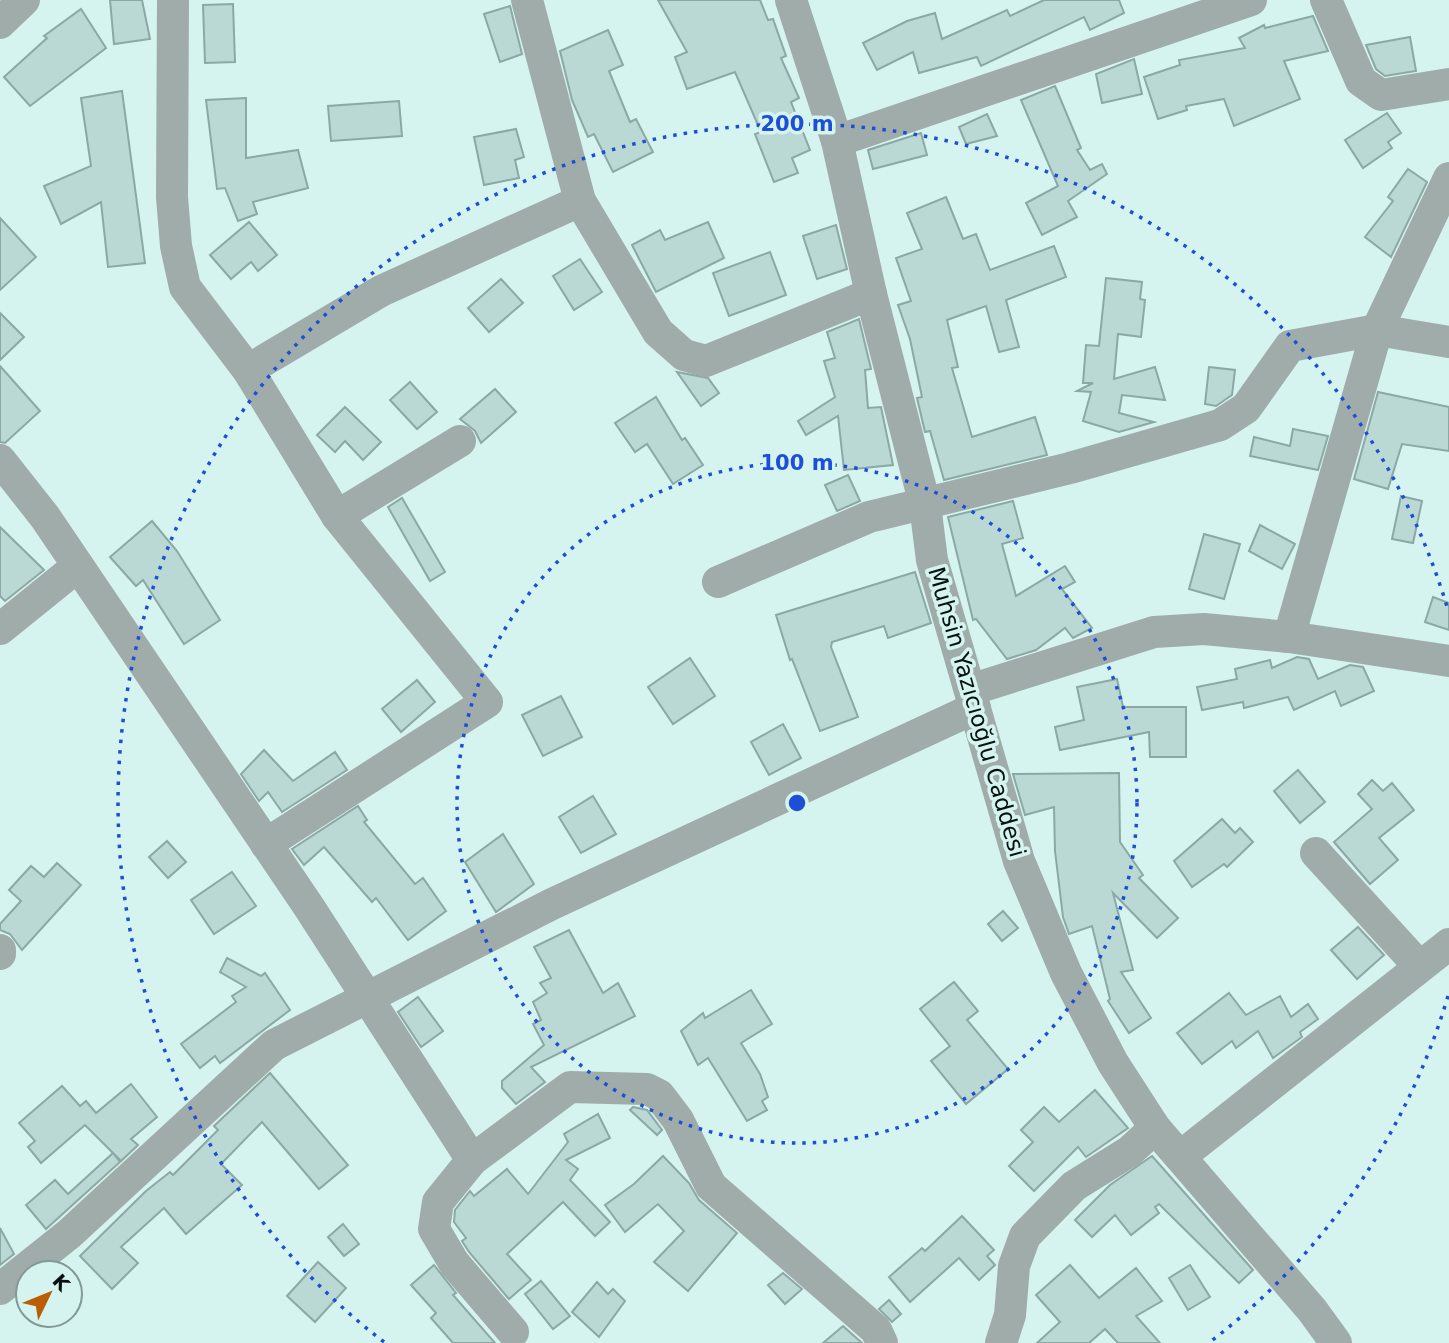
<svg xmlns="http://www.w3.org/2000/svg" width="1449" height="1343" font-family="'DejaVu Sans',sans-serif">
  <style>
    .building { fill: #bbd9d4; stroke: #8ba8a4; stroke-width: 2 }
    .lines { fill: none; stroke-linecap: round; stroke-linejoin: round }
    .minor { stroke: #9facaa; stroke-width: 32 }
    .ring { fill: none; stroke: #1d4ed8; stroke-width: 3.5; stroke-dasharray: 3.5 7 }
    .labels { text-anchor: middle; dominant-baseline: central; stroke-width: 7; stroke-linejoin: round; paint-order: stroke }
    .street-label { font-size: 23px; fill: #071110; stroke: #d5f3ef }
    .centre { fill: #1d4ed8; stroke: #d5f3ef; stroke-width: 3.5 }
    .ring-label { font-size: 21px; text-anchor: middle; font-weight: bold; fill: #1d4ed8; stroke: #d5f3ef; stroke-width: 7; stroke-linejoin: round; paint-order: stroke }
  </style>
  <rect width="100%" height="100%" fill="#d5f3ef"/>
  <g class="building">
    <polygon points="110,0 142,0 150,39 114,44"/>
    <polygon points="658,0 760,0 768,20 773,19 786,56 781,58 799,98 791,102 810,150 792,158 798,173 774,182 755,134 761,132 735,72 687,89 675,57 687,52"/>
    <polygon points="1044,0 1119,0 1124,13 1090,30 1084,17 981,66 977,57 919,73 913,52 877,70 863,43 907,21 935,13 942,39 1007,10 1010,16"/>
    <polygon points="233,4 235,62 205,63 203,5"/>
    <polygon points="510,6 522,54 500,62 484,14"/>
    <polygon points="81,9 106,48 30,106 4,77 47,38 44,36"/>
    <polygon points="1313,16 1328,51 1284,61 1300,99 1234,126 1224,99 1186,106 1187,110 1158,119 1144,77 1180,65 1179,60 1245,48 1239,38 1264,25 1265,28"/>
    <polygon points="608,30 623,65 609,71 630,122 636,119 653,152 613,172 594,134 588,137 572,100 560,51"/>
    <polygon points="1410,37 1416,71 1385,76 1376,69 1366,45"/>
    <polygon points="1134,59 1142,94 1102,103 1096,74"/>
    <polygon points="1055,86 1081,148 1077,150 1090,170 1102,164 1107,174 1068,201 1077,217 1042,235 1026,203 1058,186 1021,100"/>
    <polygon points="122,91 145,263 108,267 101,202 61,224 44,186 91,166 81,98"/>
    <polygon points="246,98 246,158 298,150 308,188 253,202 257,214 238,221 225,188 217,189 206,100"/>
    <polygon points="399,101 402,136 331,141 328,106"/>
    <polygon points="1387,113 1401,133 1388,142 1392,148 1363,168 1345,140"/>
    <polygon points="987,114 997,136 966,144 959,127"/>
    <polygon points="516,129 524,157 515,160 519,178 484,185 474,137"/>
    <polygon points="921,133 927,155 873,169 868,150"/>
    <polygon points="1408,169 1427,182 1391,257 1365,237 1393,201 1388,197"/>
    <polygon points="946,197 963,239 976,234 990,270 1054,246 1066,277 1006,300 1019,347 999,352 986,306 947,320 958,367 952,368 972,437 1035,417 1047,455 944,480 930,431 925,432 917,398 922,397 910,339 898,305 911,301 896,258 922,249 907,213"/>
    <polygon points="0,218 36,257 0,290"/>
    <polygon points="249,222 277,255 258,271 251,262 231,279 210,255"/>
    <polygon points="708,222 724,258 656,292 632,245 660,230 665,240"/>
    <polygon points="836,225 847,269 817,279 803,236"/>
    <polygon points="770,252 786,295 729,316 713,273"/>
    <polygon points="580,259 602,292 574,310 553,276"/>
    <polygon points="1106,278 1142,282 1140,299 1145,300 1141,337 1118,334 1114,379 1155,367 1165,400 1122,395 1119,413 1154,422 1119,432 1083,421 1091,392 1077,391 1093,383 1083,383 1086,345 1099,346"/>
    <polygon points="501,279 523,303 489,332 468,308"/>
    <polygon points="0,313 24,337 0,360"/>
    <polygon points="859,319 871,369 865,370 868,408 881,407 893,465 844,470 838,416 806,435 798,421 835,397 824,361 835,358 827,332"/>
    <polygon points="0,366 40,411 5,443 0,442"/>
    <polygon points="1209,367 1235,370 1232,395 1216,406 1205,404"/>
    <polygon points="677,372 708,378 719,393 701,406"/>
    <polygon points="410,382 437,412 417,429 390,400"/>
    <polygon points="495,389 516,412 481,443 475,431 460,419"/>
    <polygon points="1378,392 1449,407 1449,451 1402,444 1388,489 1354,479"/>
    <polygon points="656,397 682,440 685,438 703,465 673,484 647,444 635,452 615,423"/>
    <polygon points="345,407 381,442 363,460 345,441 335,452 317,435"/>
    <polygon points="1293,429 1328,436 1318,470 1250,456 1254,437 1290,446"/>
    <polygon points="848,475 860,501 837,511 825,485"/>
    <polygon points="1401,496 1422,501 1413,543 1392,539"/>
    <polygon points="402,498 445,572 430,581 388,507"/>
    <polygon points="1013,501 1023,538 1002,544 1016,596 1065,566 1075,582 1062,589 1092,628 1073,638 1065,628 1036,650 1007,659 976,619 973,620 948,517"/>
    <polygon points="152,521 177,551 220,620 184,644 143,580 136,586 110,557"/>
    <polygon points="1260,525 1295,544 1282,569 1249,551"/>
    <polygon points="0,527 44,570 5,601 0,596"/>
    <polygon points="1204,534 1240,544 1224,599 1189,589"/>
    <polygon points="915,572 931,623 888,638 884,626 832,642 831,647 858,717 820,731 792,659 790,660 776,615"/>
    <polygon points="1433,597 1449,603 1449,630 1425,622"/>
    <polygon points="1297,657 1309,659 1318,679 1350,665 1363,667 1374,691 1341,706 1335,691 1294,710 1288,697 1244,708 1243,702 1202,710 1197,687 1237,679 1235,669 1270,660 1272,668"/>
    <polygon points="690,658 715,696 673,724 648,687"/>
    <polygon points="1117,679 1123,707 1186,707 1186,757 1150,757 1149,732 1060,750 1055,727 1084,720 1077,687"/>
    <polygon points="417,680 435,702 401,732 382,709"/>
    <polygon points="561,696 582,737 543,756 522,715"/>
    <polygon points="783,724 801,758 769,775 751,742"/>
    <polygon points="264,750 293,781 335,752 347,770 282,812 268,792 259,801 241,774"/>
    <polygon points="1298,770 1325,802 1300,823 1274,791"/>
    <polygon points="1119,773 1120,842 1143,875 1139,878 1178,918 1157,938 1113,893 1133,970 1121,972 1151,1018 1129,1033 1108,1001 1110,999 1092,926 1069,934 1063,917 1055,851 1054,807 1025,815 1013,774"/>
    <polygon points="1372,780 1383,791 1392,783 1414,810 1379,838 1398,860 1370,884 1334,842 1372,809 1358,794"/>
    <polygon points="593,796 616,834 581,853 559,817"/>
    <polygon points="358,806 367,820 364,822 415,884 423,878 446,911 408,940 376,898 372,902 324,847 304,865 292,849"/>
    <polygon points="1222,819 1235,833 1240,828 1253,842 1227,867 1224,864 1192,887 1174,861"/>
    <polygon points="503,834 534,884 496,912 465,862"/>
    <polygon points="167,841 186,862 168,878 149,857"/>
    <polygon points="57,863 81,885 22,950 10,934 0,930 0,924 21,901 9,890 31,866 44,877"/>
    <polygon points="232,872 256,906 214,934 191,900"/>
    <polygon points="1003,911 1018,928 1002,941 988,924"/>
    <polygon points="1358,927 1384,955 1357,979 1331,950"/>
    <polygon points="569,930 603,993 618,983 635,1016 531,1067 545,1082 516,1104 502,1088 502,1081 544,1045 533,1024 541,1020 533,1002 547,993 540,983 551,978 534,947"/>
    <polygon points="227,958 261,976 265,973 290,1010 220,1063 215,1056 200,1068 181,1044 236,1002 232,996 246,987 220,972"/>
    <polygon points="954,982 978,1011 967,1020 1008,1069 966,1104 931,1061 950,1046 920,1009"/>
    <polygon points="751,990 772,1024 741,1043 760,1074 768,1097 762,1101 767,1110 747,1121 708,1058 698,1065 681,1031 703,1013 705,1018"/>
    <polygon points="1229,993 1246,1015 1280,996 1291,1017 1308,1004 1318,1019 1300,1032 1302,1037 1273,1058 1258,1031 1236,1048 1232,1041 1202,1064 1177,1033"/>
    <polygon points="418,997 443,1031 421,1047 398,1012"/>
    <polygon points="270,1073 348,1165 319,1189 262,1122 221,1164 242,1185 186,1234 164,1208 121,1247 138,1263 112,1289 80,1256 146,1191 170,1172 173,1175 218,1130 214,1126"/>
    <polygon points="131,1084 157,1117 131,1139 138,1145 121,1161 85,1125 41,1163 28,1147 35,1141 19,1123 62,1086 80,1106 86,1101 96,1113"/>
    <polygon points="1095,1090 1128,1128 1086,1157 1078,1147 1034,1191 1009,1166 1033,1142 1021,1130 1044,1107 1059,1122"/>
    <polygon points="633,1107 647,1110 662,1130 657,1135 630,1110"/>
    <polygon points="598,1114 610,1138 566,1160 578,1169 570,1180 610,1222 595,1236 563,1202 507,1254 531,1280 509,1299 469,1252 462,1241 466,1238 454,1222 455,1210 470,1191 474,1196 507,1169 528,1194 568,1142 564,1134"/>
    <polygon points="113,1153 120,1162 46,1229 26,1205 55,1180 68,1194"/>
    <polygon points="663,1156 689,1183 699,1200 737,1233 688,1291 654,1262 684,1231 658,1204 625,1232 605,1205 634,1184"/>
    <polygon points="1152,1156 1253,1270 1239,1283 1159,1204 1155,1207 1159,1213 1131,1235 1115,1215 1092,1237 1075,1220 1110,1185"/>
    <polygon points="962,1216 994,1250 987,1256 995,1265 979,1280 959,1258 910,1302 889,1277 922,1248 925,1251"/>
    <polygon points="343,1224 359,1244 344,1256 328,1237"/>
    <polygon points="0,1228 14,1254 0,1265"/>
    <polygon points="318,1262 346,1288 315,1322 287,1296"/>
    <polygon points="434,1265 456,1293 453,1295 495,1343 453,1343 431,1318 436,1313 411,1285"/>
    <polygon points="1070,1265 1099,1298 1136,1268 1162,1301 1136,1316 1160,1343 1118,1343 1105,1329 1089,1343 1037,1343 1060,1322 1036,1295"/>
    <polygon points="1190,1265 1210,1297 1188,1310 1169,1278"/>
    <polygon points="783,1273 802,1289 785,1304 768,1285"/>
    <polygon points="541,1281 570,1316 553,1329 525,1294"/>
    <polygon points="597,1282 608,1294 613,1289 625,1301 599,1337 572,1312"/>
    <polygon points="889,1300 901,1314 892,1322 879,1309"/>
    <polygon points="843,1326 862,1343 823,1343"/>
  </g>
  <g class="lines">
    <g class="minor">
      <polyline points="173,0 172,197 176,246 185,287 248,370 337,516 487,702 266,844"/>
      <polyline points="527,0 580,201 658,332 684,355 706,361 871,294"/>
      <polyline points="791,0 837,141 871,294 925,505 932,560 1019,861 1066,973 1113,1063 1155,1128 1312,1310 1336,1343"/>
      <polyline points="1326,0 1361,81 1381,95 1449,84"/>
      <polyline points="0,23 24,0"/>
      <polyline points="837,141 1251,0"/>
      <polyline points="248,370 381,291 580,201"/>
      <polyline points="0,460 45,517 309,907 472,1160"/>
      <polyline points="337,516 460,441"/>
      <polyline points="718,582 869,517 1070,468 1220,425 1246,408 1290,346 1377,330 1449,342"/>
      <polyline points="0,629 78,566"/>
      <polyline points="1289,637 1377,330 1449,178"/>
      <polyline points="970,690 1154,632 1204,629 1289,637 1449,661"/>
      <polyline points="1316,853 1419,966"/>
      <polyline points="0,950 0,954"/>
      <polyline points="1181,1156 1449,944"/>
      <polyline points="0,1289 69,1234 274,1045 552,904 975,708"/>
      <polyline points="513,1332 454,1263 434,1229 438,1202 472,1160 570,1087 647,1089 659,1095 678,1120 711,1186 876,1330 882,1343"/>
      <polyline points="1001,1343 1010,1315 1014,1266 1025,1236 1074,1186 1130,1151 1155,1128"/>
    </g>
  </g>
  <g class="ring">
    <circle cx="797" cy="803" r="340"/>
    <path d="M1448 996A679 679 0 0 1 1210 1342M384 1342A679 679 0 1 1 1448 610"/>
  </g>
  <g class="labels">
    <g class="street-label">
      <text transform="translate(977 712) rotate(74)">Muhsin Yazıcıoğlu Caddesi</text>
    </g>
  </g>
  <circle cx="797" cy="803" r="10" class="centre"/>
  <g class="ring-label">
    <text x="797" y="131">200 m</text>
    <text x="797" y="470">100 m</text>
  </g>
  <g transform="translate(49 1294) rotate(47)"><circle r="33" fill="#d5f3ef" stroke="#839996" stroke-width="2"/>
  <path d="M0-5L12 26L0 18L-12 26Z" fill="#b95e04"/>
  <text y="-10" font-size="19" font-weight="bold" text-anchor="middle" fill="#071110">K</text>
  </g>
</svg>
